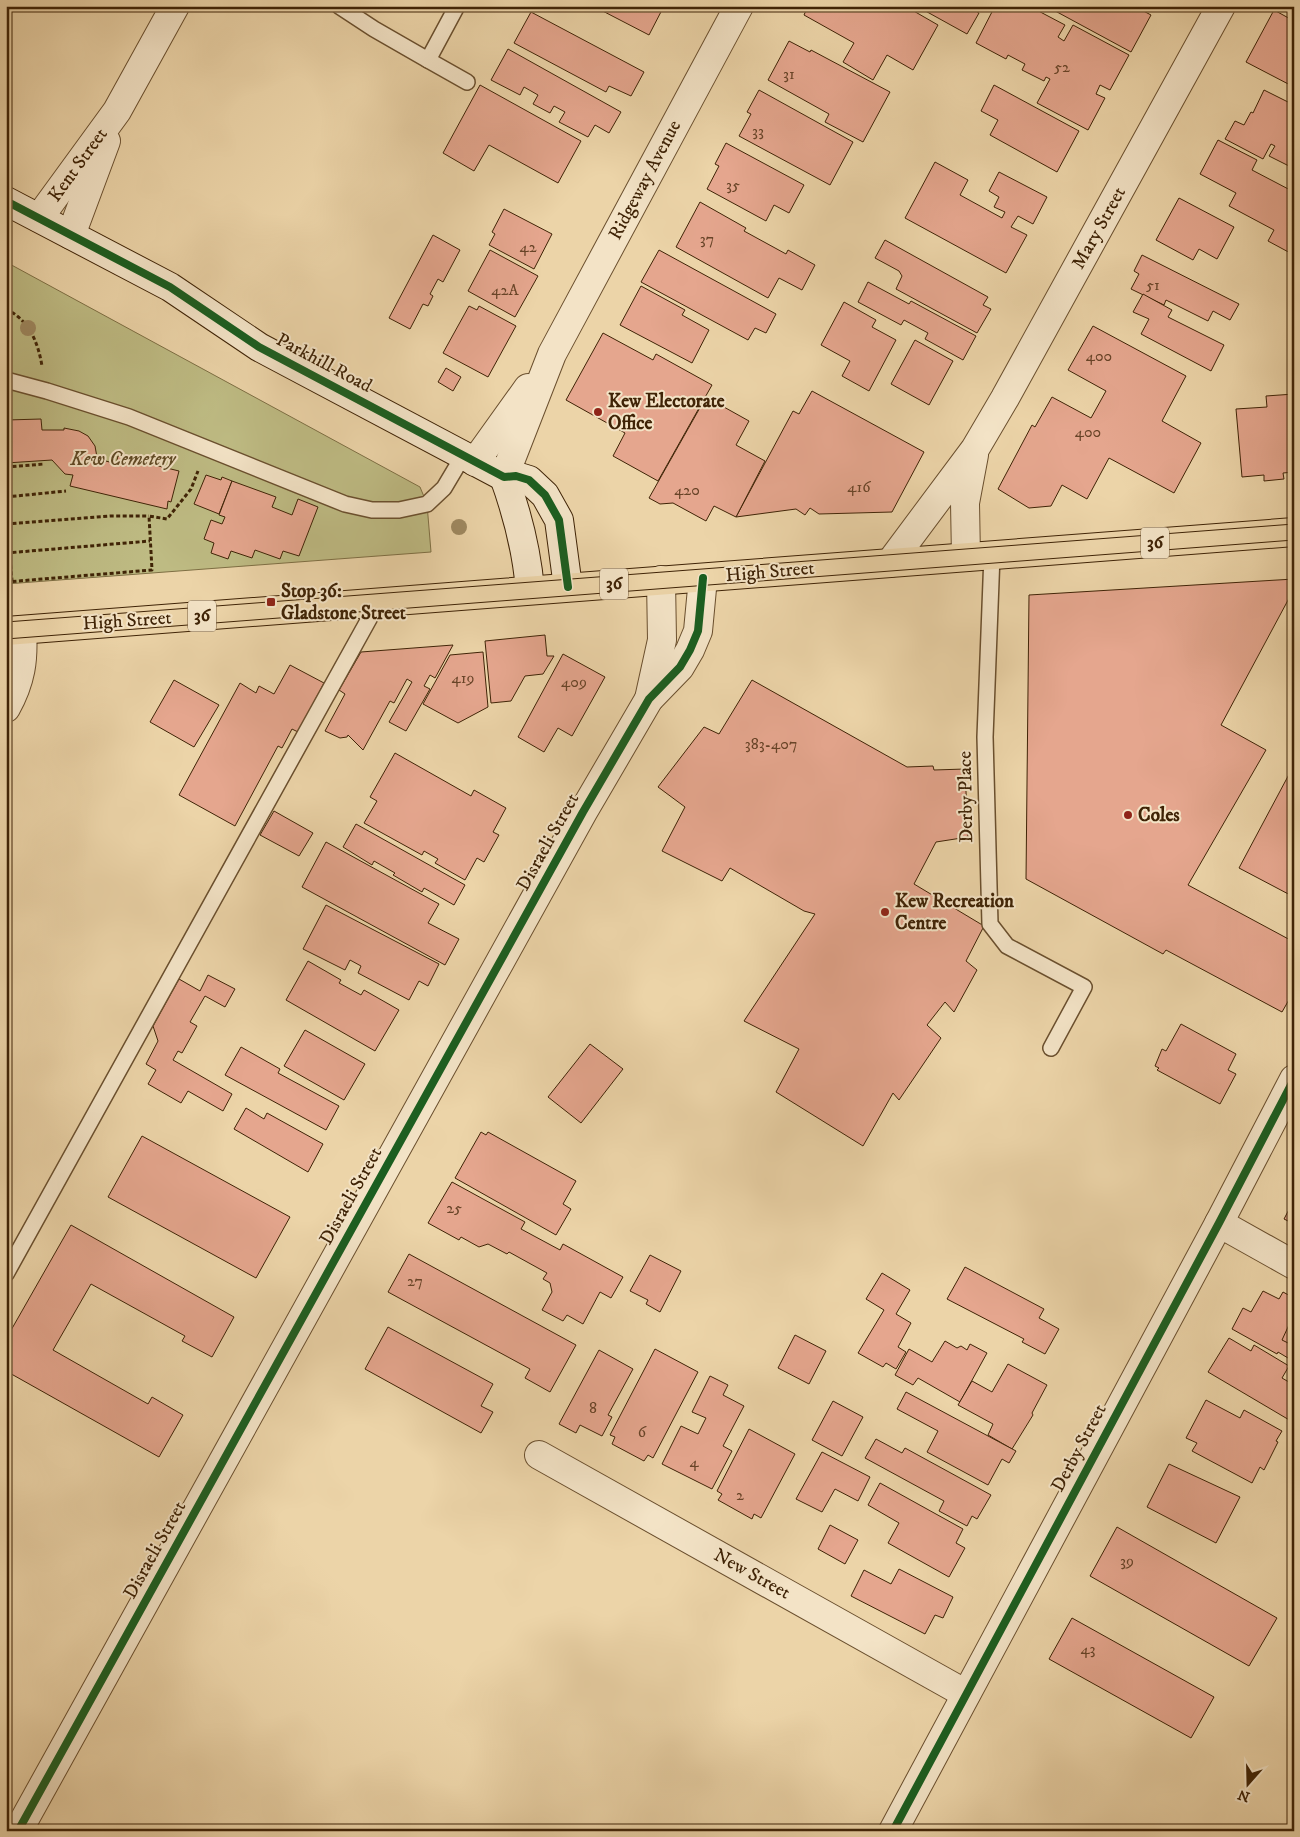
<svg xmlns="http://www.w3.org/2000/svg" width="1300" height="1837" font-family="'IM FELL DW Pica',serif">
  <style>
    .green { fill: #bebb83; stroke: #7e6f44 }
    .building { fill: #e5a68e; stroke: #3f2306 }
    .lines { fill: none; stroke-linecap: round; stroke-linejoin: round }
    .lane-casing { stroke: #6a4f2e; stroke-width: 18 }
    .street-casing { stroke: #6a4f2e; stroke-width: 30 }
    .secondary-casing { stroke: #3f2306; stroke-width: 30 }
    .primary-casing { stroke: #3f2306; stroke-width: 30 }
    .path { stroke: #3f2306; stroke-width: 3; stroke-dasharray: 4 2.5; stroke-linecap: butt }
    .lane { stroke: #f3e3c6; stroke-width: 15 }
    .street { stroke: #f3e3c6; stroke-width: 28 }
    .secondary { stroke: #f3e3c6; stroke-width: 28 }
    .primary { stroke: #ecd4a8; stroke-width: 28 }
    .tram { stroke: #3f2306; stroke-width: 1 }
    .cycleway-casing { stroke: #f3e3c6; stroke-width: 11 }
    .cycleway { stroke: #1b5e20; stroke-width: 8 }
    .tree { fill: #9e8860 }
    .poi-dot { fill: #8f2418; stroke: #f3e3c6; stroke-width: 2 }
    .labels { text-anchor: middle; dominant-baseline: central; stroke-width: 4; stroke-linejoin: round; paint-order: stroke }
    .number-label { font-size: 16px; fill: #684428 }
    .shield { fill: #f3e3c6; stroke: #755d40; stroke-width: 1 }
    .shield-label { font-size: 18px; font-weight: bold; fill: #3f2306 }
    .street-label { font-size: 19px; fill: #3f2306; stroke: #f3e3c6 }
    .poi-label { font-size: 19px; font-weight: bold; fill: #3f2306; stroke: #f3e3c6; text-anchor: start }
    .park-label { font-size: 19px; font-style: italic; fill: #5f4925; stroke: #f3e3c6 }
  </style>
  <rect width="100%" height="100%" fill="#ecd4a8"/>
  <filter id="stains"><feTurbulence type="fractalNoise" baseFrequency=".004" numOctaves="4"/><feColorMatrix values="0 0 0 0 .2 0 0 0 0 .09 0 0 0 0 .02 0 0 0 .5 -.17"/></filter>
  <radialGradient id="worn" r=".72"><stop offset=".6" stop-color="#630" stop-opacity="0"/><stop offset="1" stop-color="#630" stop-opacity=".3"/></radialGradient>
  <polygon class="green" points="6,262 420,487 427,504 431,552 6,584"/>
  <g class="building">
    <polygon points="593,6 664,6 649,35"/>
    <polygon points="808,6 905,6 938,25 913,70 887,55 873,80 843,62 854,43 804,15"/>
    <polygon points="921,6 967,6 979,13 967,34 920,8"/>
    <polygon points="995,6 1029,6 1065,25 1058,37 1064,41 1073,25 1129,55 1110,90 1100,85 1096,94 1105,98 1088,130 1037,103 1050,79 1046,77 1044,81 1022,70 1025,64 1008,55 1006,59 976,43"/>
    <polygon points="1046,6 1134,6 1151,15 1131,52"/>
    <polygon points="1274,10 1294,21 1294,87 1246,62"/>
    <polygon points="531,12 644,72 631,96 609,86 606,92 514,43"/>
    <polygon points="789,41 810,52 811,50 890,92 863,142 825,122 829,114 768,80"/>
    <polygon points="508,49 621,112 609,133 595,125 588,137 559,122 565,112 554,106 550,113 533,104 538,95 524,87 520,95 491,80"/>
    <polygon points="480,85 581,141 558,183 489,145 474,171 443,153"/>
    <polygon points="994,85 1079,131 1057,172 990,135 998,120 981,111"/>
    <polygon points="759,90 853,142 830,185 739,136 751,114 747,112"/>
    <polygon points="1264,90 1294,105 1293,168 1269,156 1275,146 1271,144 1263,159 1225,139 1235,121 1244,125 1251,112 1253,113"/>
    <polygon points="1218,140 1257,160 1252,170 1294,192 1294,255 1268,241 1274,230 1229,206 1236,193 1200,174"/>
    <polygon points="726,143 804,185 789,213 774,205 766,221 707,189 719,166 715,164"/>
    <polygon points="935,162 968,180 960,195 1002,218 1005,212 994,207 999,197 989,191 999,172 1047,197 1033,224 1018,216 1011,227 1027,235 1006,273 905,218"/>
    <polygon points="1179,198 1234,227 1217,259 1199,249 1193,260 1156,240"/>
    <polygon points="700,202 746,228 744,231 786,254 788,250 815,265 802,290 779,278 768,298 676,247"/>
    <polygon points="504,209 552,234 534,269 489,245 495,234 492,232"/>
    <polygon points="433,235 460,250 443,282 438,279 430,294 433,296 428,306 423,304 410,329 389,318"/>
    <polygon points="885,240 988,297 983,305 991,309 977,333 896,289 902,276 899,271 875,258"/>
    <polygon points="490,250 538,276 515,317 468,291"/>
    <polygon points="659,250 776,314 766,333 755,328 748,340 641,282"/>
    <polygon points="1142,255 1239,304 1230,320 1213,311 1208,321 1166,300 1164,305 1131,289 1139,274 1134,271"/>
    <polygon points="868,282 909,304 911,301 976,336 963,360 925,339 928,333 904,320 901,325 858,302"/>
    <polygon points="641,286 685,310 682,315 709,330 692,363 620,325"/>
    <polygon points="1143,294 1172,310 1168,317 1224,345 1211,371 1141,334 1149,319 1133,312"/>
    <polygon points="844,302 876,320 872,327 896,340 869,391 842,376 850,361 821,345"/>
    <polygon points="469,306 477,310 479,306 516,326 488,377 443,353"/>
    <polygon points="1093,326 1186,376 1162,421 1201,443 1174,493 1109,458 1087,499 1062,485 1051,506 1029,508 998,489 1032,425 1035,427 1052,397 1091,418 1106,391 1068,370"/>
    <polygon points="603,333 653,360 656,354 712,385 658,481 613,456 625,433 566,400"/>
    <polygon points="915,340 953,361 929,405 891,384"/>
    <polygon points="446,368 461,377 453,391 438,382"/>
    <polygon points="812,391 924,452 892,512 819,514 810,508 805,515 796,509 736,517 793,411 799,414"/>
    <polygon points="1294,394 1294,472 1283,473 1284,479 1264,481 1264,475 1242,477 1236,409 1267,407 1266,396"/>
    <polygon points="706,397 749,421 736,445 765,461 736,517 714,506 706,521 673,503 660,504 649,498"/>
    <polygon points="6,412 7,420 41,419 42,430 64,430 64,428 79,431 88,436 95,446 98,463 104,464 106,461 116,464 118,456 179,471 171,502 168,501 167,509 70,486 73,475 65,474 52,460 6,463"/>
    <polygon points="206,475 221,480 222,477 232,481 219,514 194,504"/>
    <polygon points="232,481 276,497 272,507 292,515 298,499 318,507 299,556 283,551 280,559 255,550 252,558 231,551 228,559 211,553 214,543 204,539 211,520 222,524 225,517 219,515"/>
    <polygon points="1294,579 1294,589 1221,725 1266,750 1188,885 1294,942 1294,991 1282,1012 1166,950 1163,954 1026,879 1029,595"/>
    <polygon points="545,635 547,656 554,656 543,674 525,676 511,701 491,703 485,641"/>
    <polygon points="453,645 435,678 430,675 424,686 430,689 406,731 389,722 412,682 407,679 394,703 390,701 363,750 348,735 347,737 340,738 325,731 345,694 339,690 361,652"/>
    <polygon points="483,652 488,707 458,723 423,704 450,655"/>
    <polygon points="563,654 605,677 572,736 558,728 544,752 518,737"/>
    <polygon points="290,665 324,683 298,732 292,729 282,748 278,746 235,826 179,795 240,683 256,693 259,686 274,694"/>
    <polygon points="174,680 219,705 194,747 150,722"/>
    <polygon points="752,680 907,767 933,766 934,770 965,769 968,837 936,842 914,884 984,926 966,961 977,970 954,1012 945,1002 927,1025 941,1038 899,1100 893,1093 863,1146 776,1092 799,1049 744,1021 815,914 804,911 730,868 722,881 662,851 685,807 658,787 704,727 719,734"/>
    <polygon points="395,753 471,796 474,790 506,808 493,832 499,835 484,862 477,858 465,880 435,863 438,859 424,851 422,855 364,823 377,801 370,797"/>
    <polygon points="1294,765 1294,897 1239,868"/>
    <polygon points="274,811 313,833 299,856 260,835"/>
    <polygon points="356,824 465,885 454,905 424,888 422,892 393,875 395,873 374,861 372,865 343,847"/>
    <polygon points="326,842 439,904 428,923 459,939 445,965 302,887"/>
    <polygon points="326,905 439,964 428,986 419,981 409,1000 358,973 361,966 350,960 345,970 303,949"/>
    <polygon points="308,961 341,980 339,983 361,995 364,990 399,1010 375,1051 286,1000"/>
    <polygon points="208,975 235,989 225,1007 205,996 190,1022 197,1026 182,1053 178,1051 173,1060 232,1094 223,1111 188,1091 181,1103 148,1084 156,1070 146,1064 158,1041 153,1026 179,979 200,991"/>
    <polygon points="1181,1024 1236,1054 1228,1070 1236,1074 1220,1104 1157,1070 1159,1068 1155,1066 1162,1049 1166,1051"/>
    <polygon points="305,1030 365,1064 344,1100 284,1066"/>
    <polygon points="590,1044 623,1069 581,1123 548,1097"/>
    <polygon points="241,1047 280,1069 278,1073 339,1106 326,1130 225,1075"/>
    <polygon points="246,1108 264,1119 267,1113 323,1144 308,1172 234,1129"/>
    <polygon points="481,1132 486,1135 488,1132 576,1181 563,1204 571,1209 556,1235 455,1178"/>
    <polygon points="142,1136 290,1217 256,1278 108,1197"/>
    <polygon points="452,1182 525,1222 521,1229 560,1250 563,1244 623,1277 611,1298 600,1292 583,1324 567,1315 563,1321 542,1310 552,1292 550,1283 543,1279 547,1273 509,1252 507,1254 488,1244 479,1247 461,1237 459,1240 428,1223"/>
    <polygon points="1294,1200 1294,1224 1284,1219"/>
    <polygon points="71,1225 234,1317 212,1357 182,1341 185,1336 91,1284 53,1350 148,1404 152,1397 183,1415 159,1457 6,1371 6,1339"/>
    <polygon points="409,1254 576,1345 550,1392 525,1378 530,1369 388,1292"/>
    <polygon points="650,1255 681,1271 660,1312 646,1304 648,1300 630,1291"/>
    <polygon points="965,1267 1044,1309 1039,1318 1059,1329 1045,1354 1022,1342 1024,1339 947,1299"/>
    <polygon points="882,1273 910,1290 896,1314 911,1323 898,1347 906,1352 896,1369 886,1363 883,1367 858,1353 884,1310 866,1299"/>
    <polygon points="1263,1291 1279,1299 1283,1292 1294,1298 1294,1347 1288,1358 1278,1352 1277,1354 1232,1329 1243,1308 1251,1312"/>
    <polygon points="1294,1314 1294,1346 1282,1340"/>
    <polygon points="388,1327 493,1384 481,1406 493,1412 481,1433 365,1369"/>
    <polygon points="795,1335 826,1351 809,1384 778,1368"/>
    <polygon points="1229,1338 1251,1351 1254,1345 1289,1366 1282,1378 1294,1385 1290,1395 1294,1397 1294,1416 1291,1421 1208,1372"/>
    <polygon points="945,1341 957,1348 961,1346 967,1350 970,1344 987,1353 960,1402 918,1378 913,1385 895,1375 909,1349 932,1362"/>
    <polygon points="655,1349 698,1372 653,1458 648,1455 644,1461 612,1444 615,1437 610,1435"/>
    <polygon points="599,1350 633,1369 608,1415 612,1417 602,1436 580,1425 576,1433 559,1424"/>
    <polygon points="1008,1364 1047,1385 1032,1413 1033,1415 1012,1449 988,1435 993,1424 958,1405 972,1381 992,1392"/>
    <polygon points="710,1376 728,1385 723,1395 744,1406 723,1446 732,1451 712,1489 662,1464 681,1426 698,1434 706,1418 692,1412"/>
    <polygon points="906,1392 1016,1451 1009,1463 1002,1459 988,1485 927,1452 938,1431 897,1409"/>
    <polygon points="1206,1400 1240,1418 1244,1410 1282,1431 1276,1441 1278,1442 1264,1470 1260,1467 1252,1483 1192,1451 1197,1443 1186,1438"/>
    <polygon points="833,1401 863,1417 842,1456 812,1440"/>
    <polygon points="749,1429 795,1454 761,1518 754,1514 752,1519 718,1500 722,1494 717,1491"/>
    <polygon points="876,1439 902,1453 905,1448 991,1495 977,1519 972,1516 967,1526 939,1511 944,1501 865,1458"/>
    <polygon points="822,1452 870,1477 858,1501 835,1489 822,1512 796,1499"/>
    <polygon points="1169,1464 1240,1497 1216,1543 1147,1507"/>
    <polygon points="880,1483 963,1529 956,1543 965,1548 949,1577 888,1543 899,1523 868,1505"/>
    <polygon points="830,1525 858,1540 845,1564 818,1549"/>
    <polygon points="1117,1527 1277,1618 1249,1666 1090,1576"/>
    <polygon points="899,1569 953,1597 943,1618 935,1615 925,1634 851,1596 864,1570 891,1584"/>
    <polygon points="1072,1618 1214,1697 1191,1738 1049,1659"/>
  </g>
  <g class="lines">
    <g class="lane-casing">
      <g id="lane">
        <polyline points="339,6 374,29 428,60 457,6"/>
        <polyline points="428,60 467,82"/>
        <polyline points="6,380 47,391 129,417 345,504 372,510 399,510 427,504 444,488 463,456"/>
        <polyline points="992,555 985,737 990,924 1007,946 1084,987 1051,1048"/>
        <polyline points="6,1274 374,610 382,602"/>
      </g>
    </g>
    <g class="street-casing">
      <g id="street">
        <polyline points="39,218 117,111 175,6"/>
        <polyline points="71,235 106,141"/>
        <polyline points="475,462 528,388"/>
        <polyline points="504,477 552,354 739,6"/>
        <polyline points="966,557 965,503 974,455"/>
        <polyline points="890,563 975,449 1005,398 1221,6"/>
        <polyline points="649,699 662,640 661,580"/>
        <path d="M6 708C21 681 24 660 22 630"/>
        <polyline points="1219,1223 1294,1265"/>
        <polyline points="539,1455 966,1694"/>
        <polyline points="18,1831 583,812 649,699 680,667 690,650 698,631 703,578"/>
        <polyline points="893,1831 1219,1223 1294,1079"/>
      </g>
    </g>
    <g class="secondary-casing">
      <g id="secondary">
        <polyline points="6,201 170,287 259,347 504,477 516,476 529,480 545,495 559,520 568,587"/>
        <path d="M504 477C517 513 527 552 530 590"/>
      </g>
    </g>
    <g class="primary-casing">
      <polyline id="primary" points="6,631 1294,532"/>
    </g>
    <g class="path">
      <path d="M6 309C29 320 38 342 42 366"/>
      <polyline points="6,467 44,464"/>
      <polyline points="6,497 66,491"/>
      <polyline points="6,513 12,581"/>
      <polyline points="6,524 110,516 149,516"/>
      <polyline points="6,553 150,541"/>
      <polyline points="6,582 152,570 149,516 167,519 191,489 198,471"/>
    </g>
    <use href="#lane" class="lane"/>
    <use href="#street" class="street"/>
    <use href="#secondary" class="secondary"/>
    <use href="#primary" class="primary"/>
    <g class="tram">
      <polyline points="6,622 1294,524"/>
      <polyline points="6,639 1294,540"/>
    </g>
    <g class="cycleway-casing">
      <g id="cycleway">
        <polyline points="6,201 170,287 259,347 504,477 516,476 529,480 545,495 559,520 568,587"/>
        <polyline points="18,1831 583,812 649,699 680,667 690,650 698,631 703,578"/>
        <polyline points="893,1831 1219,1223 1294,1079"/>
      </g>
    </g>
    <use href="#cycleway" class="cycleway"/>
  </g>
  <g class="tree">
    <circle cx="28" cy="328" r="8"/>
    <circle cx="459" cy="527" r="8"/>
  </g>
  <g class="poi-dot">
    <circle cx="598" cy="412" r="5"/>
    <rect x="266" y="597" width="10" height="10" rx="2.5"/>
    <circle cx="1128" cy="815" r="5"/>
    <circle cx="885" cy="912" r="5"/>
  </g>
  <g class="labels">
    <g class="number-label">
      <text x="1062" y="67">52</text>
      <text x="789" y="74">31</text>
      <text x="758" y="131">33</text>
      <text x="733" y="185">35</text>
      <text x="707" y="239">37</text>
      <text x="528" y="247">42</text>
      <text x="1153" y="285">51</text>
      <text x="505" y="290">42A</text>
      <text x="1099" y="356">400</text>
      <text x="1088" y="432">400</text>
      <text x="859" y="487">416</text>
      <text x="687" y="490">420</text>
      <text x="463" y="678">419</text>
      <text x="574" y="682">409</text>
      <text x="771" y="744">383-407</text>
      <text x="454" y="1208">25</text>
      <text x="415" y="1281">27</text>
      <text x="593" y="1408">8</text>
      <text x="642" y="1432">6</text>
      <text x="694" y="1462">4</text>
      <text x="740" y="1495">2</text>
      <text x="1127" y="1561">39</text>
      <text x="1088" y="1649">43</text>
    </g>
    <g class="shield">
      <rect x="1141" y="527.5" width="28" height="31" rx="4"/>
      <rect x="600" y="568.5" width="28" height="31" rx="4"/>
      <rect x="188" y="600.5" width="28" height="31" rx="4"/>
    </g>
    <g class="shield-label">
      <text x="1155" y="543">36</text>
      <text x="614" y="584">36</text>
      <text x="202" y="616">36</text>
    </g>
    <g class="street-label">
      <text transform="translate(78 165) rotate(-54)">Kent Street</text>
      <text transform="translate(645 180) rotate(-62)">Ridgeway Avenue</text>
      <text transform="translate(1099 228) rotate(-61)">Mary Street</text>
      <text transform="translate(324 363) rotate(28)">Parkhill Road</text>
      <text transform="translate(770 572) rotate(-5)">High Street</text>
      <text transform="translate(127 621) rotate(-4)">High Street</text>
      <text transform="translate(966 797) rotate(-91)">Derby Place</text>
      <text transform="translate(548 842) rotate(-61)">Disraeli Street</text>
      <text transform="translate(351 1196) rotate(-61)">Disraeli Street</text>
      <text transform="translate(1079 1448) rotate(-62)">Derby Street</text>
      <text transform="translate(155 1550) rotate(-61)">Disraeli Street</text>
      <text transform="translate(752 1574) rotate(29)">New Street</text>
    </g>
    <g class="poi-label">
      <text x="608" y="401">Kew Electorate<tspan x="608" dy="22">Office</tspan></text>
      <text x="281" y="591">Stop 36:<tspan x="281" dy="22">Gladstone Street</tspan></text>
      <text x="1138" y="815">Coles</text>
      <text x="895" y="901">Kew Recreation<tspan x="895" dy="22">Centre</tspan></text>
    </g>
    <g class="park-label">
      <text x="123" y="459">Kew Cemetery</text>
    </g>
  </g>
  <rect width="1300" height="1837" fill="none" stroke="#ecd4a8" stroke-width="25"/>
  <rect x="8" y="8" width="1285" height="1822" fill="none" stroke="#3f2306" stroke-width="2.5"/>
  <rect x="12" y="12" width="1275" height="1812" fill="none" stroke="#3f2306"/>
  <g transform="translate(1248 1784) rotate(200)" stroke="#f3e3c6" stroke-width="4" paint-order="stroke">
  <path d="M0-4L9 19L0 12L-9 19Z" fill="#3f2306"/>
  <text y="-8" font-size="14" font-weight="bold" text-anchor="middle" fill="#3f2306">N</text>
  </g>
  <rect width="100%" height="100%" filter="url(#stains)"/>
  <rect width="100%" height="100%" fill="url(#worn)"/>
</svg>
